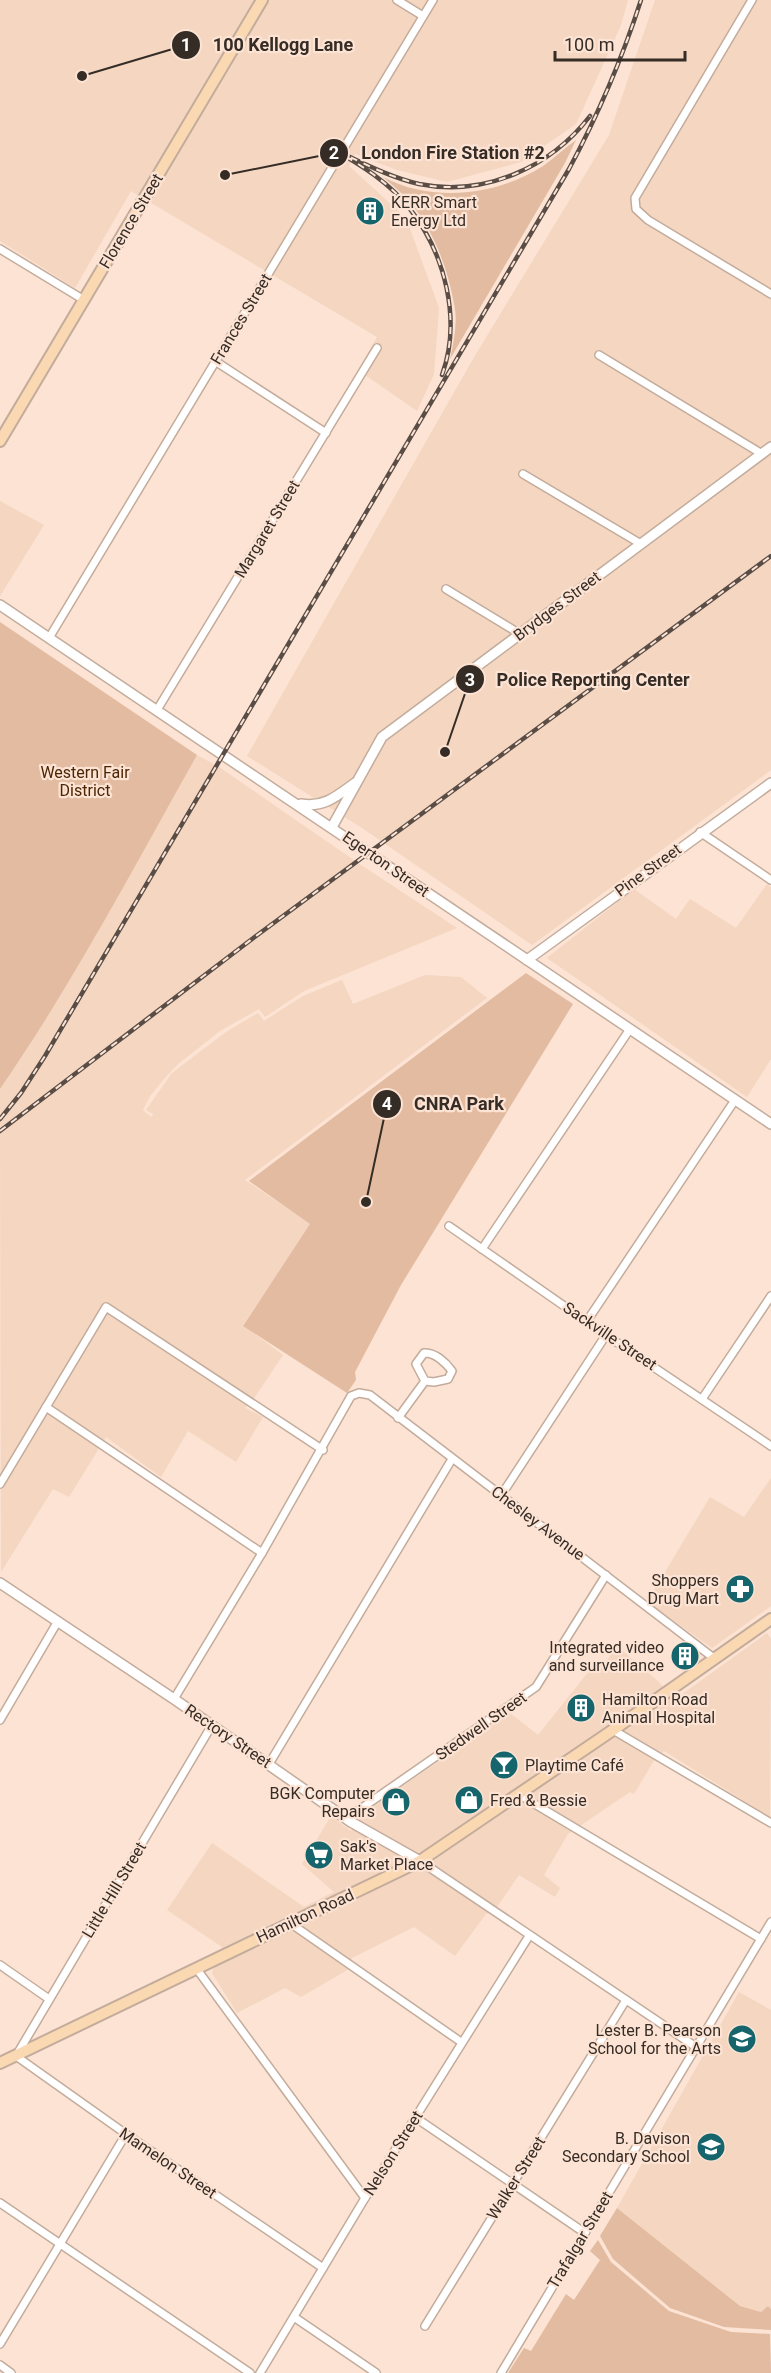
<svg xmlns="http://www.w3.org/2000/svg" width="771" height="2373" font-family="Roboto,sans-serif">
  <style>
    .built { fill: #f4d6c1 }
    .green { fill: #e2bba1 }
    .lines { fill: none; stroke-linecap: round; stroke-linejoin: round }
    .minor-casing { stroke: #c3ac9c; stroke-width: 10 }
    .tertiary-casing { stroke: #c3ac9c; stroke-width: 12 }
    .secondary-casing { stroke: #c3ac9c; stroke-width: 14 }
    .minor { stroke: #fff; stroke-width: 7 }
    .tertiary { stroke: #fff; stroke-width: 9 }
    .secondary { stroke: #fad8b2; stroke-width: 10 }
    .rail-casing { stroke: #5a4d46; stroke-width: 4.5 }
    .rail { stroke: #fce3d3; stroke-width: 2; stroke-dasharray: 7; stroke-linecap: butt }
    .labels { text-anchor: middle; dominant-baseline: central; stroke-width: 4.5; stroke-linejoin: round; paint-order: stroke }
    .poi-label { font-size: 16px; fill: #362c26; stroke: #fce3d3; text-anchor: start }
    .street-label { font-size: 16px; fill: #362c26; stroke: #fce3d3 }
    .park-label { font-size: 16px; fill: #4c2504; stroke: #fce3d3 }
    .leader { fill: none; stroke: #362c26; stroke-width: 2 }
    .callout-dot { fill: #362c26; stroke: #fce3d3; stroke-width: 2 }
    .mark-label { font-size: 18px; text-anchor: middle; font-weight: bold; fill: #fff }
    .callout-label { font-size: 18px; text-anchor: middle; font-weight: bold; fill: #362c26; stroke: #fce3d3; stroke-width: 4.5; stroke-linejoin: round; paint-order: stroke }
  </style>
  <rect width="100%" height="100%" fill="#fce3d3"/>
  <g class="built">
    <polygon points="0,0 628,0 621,25 576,124 521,162 447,182 397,170 355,154 349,166 406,218 439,308 434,374 417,411 358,370 377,337 131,191 75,288 0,241"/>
    <polygon points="655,0 771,0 771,770 532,945 362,828 247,756 473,359 609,135"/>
    <polygon points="0,501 44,525 0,596"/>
    <polygon points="197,755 219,767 361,865 457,928 304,991 265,1017 259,1009 220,1031 178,1064 165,1078 150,1096 143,1110 147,1114 152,1117 153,1114 146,1110 172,1073 226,1032 258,1013 264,1021 303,996 342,980 353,1004 425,975 461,977 487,998 245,1180 311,1224 243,1325 283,1355 255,1397 245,1408 263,1417 236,1462 188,1431 161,1477 106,1437 69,1497 53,1489 1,1572 0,1089 25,1052 100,926"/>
    <polygon points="767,884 771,887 771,1059 747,1097 547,958 634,889 676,919 690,899 736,928"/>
    <polygon points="771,1478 771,1606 712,1648 647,1602 710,1497 744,1517"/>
    <polygon points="767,1633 771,1639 770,1817 664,1751 653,1762 634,1794 630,1792 568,1834 544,1875 560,1888 555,1897 519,1875 497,1907 486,1914 455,1956 414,1927 352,1958 349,1969 301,1997 285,1988 237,2013 212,1973 222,1947 167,1910 212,1843 304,1907 334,1892 302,1864 331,1816 351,1831 363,1813 510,1713 538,1735 593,1666 600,1670 617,1646 659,1682 674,1700"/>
    <polygon points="739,1992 771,2010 771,2309 768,2306 761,2312 740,2306 617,2208"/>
  </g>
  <g class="green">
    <path d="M576 140 565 163 450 359C454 341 458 322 454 304 448 268 432 226 407 199 400 191 391 184 383 177 432 203 496 196 543 166 554 158 565 148 576 140Z"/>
    <path d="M0 622 197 755C134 867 73 983 0 1089Z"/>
    <polygon points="526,973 573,1004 401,1285 355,1372 356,1380 347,1393 243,1326 310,1224 249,1181"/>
    <polygon points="617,2208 740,2306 761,2312 768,2306 771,2309 771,2330 724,2327 670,2308 613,2259 600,2236"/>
    <polygon points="598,2240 611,2262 669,2311 731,2332 770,2334 771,2373 508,2373 524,2348 531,2351 566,2294 574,2300 600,2260 590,2251"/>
  </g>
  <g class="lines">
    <g class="minor-casing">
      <g id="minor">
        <polyline points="397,0 423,16"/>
        <polyline points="752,0 635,198 636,209 648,220 771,294"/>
        <polyline points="0,249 84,300"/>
        <polyline points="599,355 762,454"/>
        <polyline points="215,361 326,433"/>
        <polyline points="523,474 641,544"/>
        <polyline points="446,589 520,634"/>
        <polyline points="49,638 433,0"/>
        <polyline points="157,710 377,348"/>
        <polyline points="700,832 771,880"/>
        <polyline points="449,1226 606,1335 771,1446"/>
        <polyline points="482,1249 630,1029"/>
        <polyline points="587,1321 735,1100"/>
        <polyline points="702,1399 771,1296"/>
        <polyline points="46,1407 262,1553"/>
        <path d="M398 1418 425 1381 434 1382 448 1379 452 1371C446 1363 435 1352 424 1353L416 1364 425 1381"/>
        <polyline points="0,1484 106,1307 323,1450"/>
        <polyline points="502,1494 606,1335"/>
        <polyline points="174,1699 262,1553 351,1396 359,1393 370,1395 715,1659"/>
        <polyline points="0,1720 58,1621"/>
        <polyline points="212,1725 16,2056 126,2134 323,2268"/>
        <polyline points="613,1730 771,1823"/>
        <polyline points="269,1764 452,1459"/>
        <polyline points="518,1794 761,1939"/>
        <polyline points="346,1819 536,1687 606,1575"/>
        <polyline points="420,1861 696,2047"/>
        <polyline points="290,1923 461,2042"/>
        <polyline points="0,1965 49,1999"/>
        <polyline points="196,1968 365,2198"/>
        <polyline points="416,2118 585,2233"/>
        <polyline points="0,2203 250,2373"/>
        <polyline points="294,2317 376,2373"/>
        <polyline points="425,2326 626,2000"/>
        <polyline points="0,2344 126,2134"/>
        <polyline points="0,2365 11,2373"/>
        <polyline points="260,2373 365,2198 529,1936"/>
        <polyline points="501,2373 771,1922"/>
      </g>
    </g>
    <g class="tertiary-casing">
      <g id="tertiary">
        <polyline points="0,605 771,1124"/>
        <path d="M301 804C324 808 337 796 355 783"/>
        <polyline points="332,827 382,737 771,447"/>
        <polyline points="527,960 771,783"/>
        <polyline points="0,1583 174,1699 351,1822 420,1861"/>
      </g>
    </g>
    <g class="secondary-casing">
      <g id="secondary">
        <polyline points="0,441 262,0"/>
        <polyline points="0,2063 420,1861 613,1730 771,1619"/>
      </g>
    </g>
    <use href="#minor" class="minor"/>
    <use href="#tertiary" class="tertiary"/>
    <use href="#secondary" class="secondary"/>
    <g class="rail-casing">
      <g id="rail">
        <path d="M442 375C462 320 445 254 410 209 390 183 361 165 333 149 361 162 389 177 419 184 484 197 550 168 590 116"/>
        <path d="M0 1119 21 1093 45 1056 569 169C598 115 622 59 641 0"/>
        <polyline points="0,1131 256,936 771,556"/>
      </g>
    </g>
    <use href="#rail" class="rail"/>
  </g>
  <defs>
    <g id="building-disc" transform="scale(1.5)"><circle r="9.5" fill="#16646c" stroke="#fce3d3"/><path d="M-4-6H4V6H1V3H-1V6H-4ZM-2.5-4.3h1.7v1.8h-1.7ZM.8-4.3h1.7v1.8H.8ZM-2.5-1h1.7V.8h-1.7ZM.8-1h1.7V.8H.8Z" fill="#fff"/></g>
    <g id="pharmacy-disc" transform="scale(1.5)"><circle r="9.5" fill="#16646c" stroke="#fce3d3"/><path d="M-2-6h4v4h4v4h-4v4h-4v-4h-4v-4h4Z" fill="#fff"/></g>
    <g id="bar-disc" transform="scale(1.5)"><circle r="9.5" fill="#16646c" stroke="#fce3d3"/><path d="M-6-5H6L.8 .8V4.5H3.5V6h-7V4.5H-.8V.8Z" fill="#fff"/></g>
    <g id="shop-disc" transform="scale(1.5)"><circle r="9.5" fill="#16646c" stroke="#fce3d3"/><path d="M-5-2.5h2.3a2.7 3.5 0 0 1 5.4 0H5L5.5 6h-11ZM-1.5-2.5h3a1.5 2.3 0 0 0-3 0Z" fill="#fff"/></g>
    <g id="supermarket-disc" transform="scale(1.5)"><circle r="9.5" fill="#16646c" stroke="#fce3d3"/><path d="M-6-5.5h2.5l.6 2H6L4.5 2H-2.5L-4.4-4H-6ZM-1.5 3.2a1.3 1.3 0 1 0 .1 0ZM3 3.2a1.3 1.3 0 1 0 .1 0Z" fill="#fff"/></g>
    <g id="school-disc" transform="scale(1.5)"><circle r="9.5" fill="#16646c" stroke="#fce3d3"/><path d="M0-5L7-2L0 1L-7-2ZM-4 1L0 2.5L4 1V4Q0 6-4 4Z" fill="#fff"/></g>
  </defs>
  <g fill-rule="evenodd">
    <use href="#building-disc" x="370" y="211"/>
    <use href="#pharmacy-disc" x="740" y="1589"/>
    <use href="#building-disc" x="685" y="1656"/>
    <use href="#building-disc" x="581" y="1708"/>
    <use href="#bar-disc" x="504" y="1765"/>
    <use href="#shop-disc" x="469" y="1800"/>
    <use href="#shop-disc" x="396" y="1802"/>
    <use href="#supermarket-disc" x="319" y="1855"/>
    <use href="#school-disc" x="742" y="2039"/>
    <use href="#school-disc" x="711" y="2147"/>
  </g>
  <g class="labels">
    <g class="poi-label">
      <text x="391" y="202">KERR Smart<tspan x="391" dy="18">Energy Ltd</tspan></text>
      <text x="719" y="1580" text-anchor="end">Shoppers<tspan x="719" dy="18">Drug Mart</tspan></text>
      <text x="664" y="1647" text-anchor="end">Integrated video<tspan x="664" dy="18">and surveillance</tspan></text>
      <text x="602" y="1699">Hamilton Road<tspan x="602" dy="18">Animal Hospital</tspan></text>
      <text x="525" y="1765">Playtime Café</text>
      <text x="375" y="1793" text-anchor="end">BGK Computer<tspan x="375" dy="18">Repairs</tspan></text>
      <text x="490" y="1800">Fred &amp; Bessie</text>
      <text x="340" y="1846">Sak's<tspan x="340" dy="18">Market Place</tspan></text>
      <text x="721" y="2030" text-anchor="end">Lester B. Pearson<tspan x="721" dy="18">School for the Arts</tspan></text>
      <text x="690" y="2138" text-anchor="end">B. Davison<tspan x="690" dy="18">Secondary School</tspan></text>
    </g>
    <g class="street-label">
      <text transform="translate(131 221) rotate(-59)">Florence Street</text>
      <text transform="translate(241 319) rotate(-59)">Frances Street</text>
      <text transform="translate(267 529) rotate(-59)">Margaret Street</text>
      <text transform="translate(557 606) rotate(-37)">Brydges Street</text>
      <text transform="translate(386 864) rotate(35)">Egerton Street</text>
      <text transform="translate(648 870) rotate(-36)">Pine Street</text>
      <text transform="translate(610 1336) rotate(34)">Sackville Street</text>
      <text transform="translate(538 1523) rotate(37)">Chesley Avenue</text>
      <text transform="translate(481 1726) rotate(-35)">Stedwell Street</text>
      <text transform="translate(228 1736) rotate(34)">Rectory Street</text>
      <text transform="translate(114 1890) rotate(-59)">Little Hill Street</text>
      <text transform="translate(305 1916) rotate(-25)">Hamilton Road</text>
      <text transform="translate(393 2153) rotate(-58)">Nelson Street</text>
      <text transform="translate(168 2163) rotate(34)">Mamelon Street</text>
      <text transform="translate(516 2178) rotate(-58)">Walker Street</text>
      <text transform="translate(580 2240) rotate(-59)">Trafalgar Street</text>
    </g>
    <g class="park-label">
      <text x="85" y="772">Western Fair<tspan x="85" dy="18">District</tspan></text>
    </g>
  </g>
  <path class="leader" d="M82 76L186 45M225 175L334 153M445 752L470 679M366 1202L387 1104"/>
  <g class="callout-dot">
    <circle cx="82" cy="76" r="6"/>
    <circle cx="225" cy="175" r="6"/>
    <circle cx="445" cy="752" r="6"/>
    <circle cx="366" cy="1202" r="6"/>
    <circle cx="186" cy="45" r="15"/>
    <circle cx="334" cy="153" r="15"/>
    <circle cx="470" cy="679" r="15"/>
    <circle cx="387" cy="1104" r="15"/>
  </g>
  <g class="mark-label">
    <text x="186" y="51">1</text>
    <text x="334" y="159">2</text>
    <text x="470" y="686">3</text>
    <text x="387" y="1110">4</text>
  </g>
  <g class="callout-label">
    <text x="283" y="51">100 Kellogg Lane</text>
    <text x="453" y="159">London Fire Station #2</text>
    <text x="593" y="686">Police Reporting Center</text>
    <text x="459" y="1110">CNRA Park</text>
  </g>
  <path d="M555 51v9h130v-9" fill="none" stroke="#362c26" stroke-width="3"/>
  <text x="564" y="51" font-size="18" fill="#362c26" stroke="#fce3d3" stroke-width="4.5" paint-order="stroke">100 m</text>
</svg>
